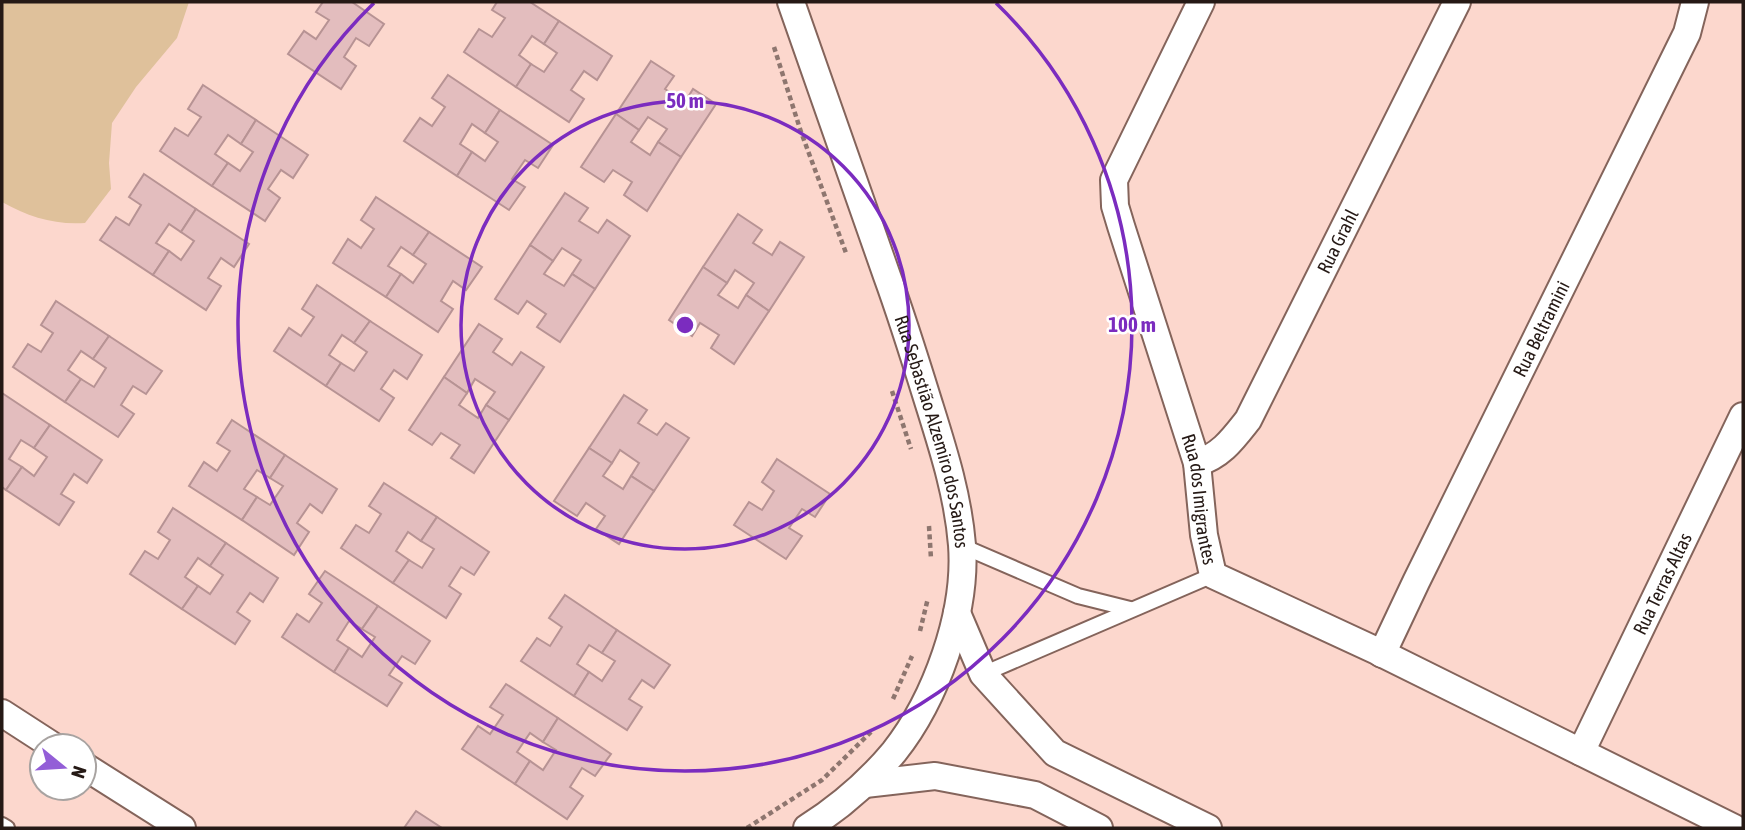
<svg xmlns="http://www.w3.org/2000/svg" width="1745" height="830" font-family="'Asap Condensed',sans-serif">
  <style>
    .green { fill: #dfc19b }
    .building { fill: #e3bdbe; stroke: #b79394; stroke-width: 2 }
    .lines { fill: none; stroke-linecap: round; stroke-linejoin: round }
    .lane-casing { stroke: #84645b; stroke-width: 18 }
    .street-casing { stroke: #84645b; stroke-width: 30 }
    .path { stroke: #8e766f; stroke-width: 4.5; stroke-dasharray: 5 3.5; stroke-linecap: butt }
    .lane { stroke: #fff; stroke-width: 14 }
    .street { stroke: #fff; stroke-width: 26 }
    .ring { fill: none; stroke: #7b2cbf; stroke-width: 3.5 }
    .labels { text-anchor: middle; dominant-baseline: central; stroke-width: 5; stroke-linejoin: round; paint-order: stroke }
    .street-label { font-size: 19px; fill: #251915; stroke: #fff }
    .centre { fill: #7b2cbf; stroke: #fff; stroke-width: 3.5 }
    .ring-label { font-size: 21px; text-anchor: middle; font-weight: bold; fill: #7b2cbf; stroke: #fff; stroke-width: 5; stroke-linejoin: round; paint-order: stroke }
  </style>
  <rect width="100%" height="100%" fill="#fcd7cd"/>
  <path class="green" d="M2 2H189L177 38 136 87 112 123 109 163 111 189 85 223C54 225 29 217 2 202Z"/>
  <g class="building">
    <polygon points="323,2 352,2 384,24 369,46 356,38 344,57 356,66 341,89 288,54 304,31 316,39 329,20 316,12"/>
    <polygon points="497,2 530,2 559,21 544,44 532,36 519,55 531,64 516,87 464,52 479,29 492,37 505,18 492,10"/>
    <polygon points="559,21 612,56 597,80 584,71 571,90 584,99 569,122 516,87 531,64 544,72 557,53 544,44"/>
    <polygon points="651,61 674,76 665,89 685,102 693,89 716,104 681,157 658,142 667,129 648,117 639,130 616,114"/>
    <polygon points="448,75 500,110 485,133 472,124 460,144 472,152 457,176 404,141 420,118 432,126 445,107 432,98"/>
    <polygon points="203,85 256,120 241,144 228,135 215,154 228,163 212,186 160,151 175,128 188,136 201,117 188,109"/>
    <polygon points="500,110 553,145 538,168 525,160 512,179 525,187 509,210 457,176 472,152 485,161 498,142 485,133"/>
    <polygon points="616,114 639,130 631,142 650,155 658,142 681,157 647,211 624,195 632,182 613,170 604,182 581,167"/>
    <polygon points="256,120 308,155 293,178 281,170 268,189 280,198 265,221 212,186 228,163 240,171 253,152 241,144"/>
    <polygon points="144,174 196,209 181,232 169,224 156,243 169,251 153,275 100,240 116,217 129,225 141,205 129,197"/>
    <polygon points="565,193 588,208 579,221 598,233 607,220 630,236 595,289 572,274 581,260 562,248 553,261 530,245"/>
    <polygon points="376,197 429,232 413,255 401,247 388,266 401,274 386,297 333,263 348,239 361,248 374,229 361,220"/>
    <polygon points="196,209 249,244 234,267 221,258 208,278 221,286 206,310 153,275 169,251 181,260 194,241 181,232"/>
    <polygon points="738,214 762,230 753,243 772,255 780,242 804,257 769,311 746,295 754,283 735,270 727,283 703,267"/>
    <polygon points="429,232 482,267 466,290 453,281 441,301 453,309 438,332 386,297 401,274 413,283 426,264 413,255"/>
    <polygon points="530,245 553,261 544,274 564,286 572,274 595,289 560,342 537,327 546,314 527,301 518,314 495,299"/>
    <polygon points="703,267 727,283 718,295 738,308 746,295 769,311 734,364 711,348 719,335 700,323 692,336 669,320"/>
    <polygon points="317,285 370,321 354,343 342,335 329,355 341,363 326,386 274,351 289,328 301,336 314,317 302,309"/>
    <polygon points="56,301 109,336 93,359 81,351 68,370 81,379 65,402 13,367 28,344 41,352 53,333 41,325"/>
    <polygon points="370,321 422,355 407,379 394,370 381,389 394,398 379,421 326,386 341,363 354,371 367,352 354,343"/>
    <polygon points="479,324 502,339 493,352 512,365 521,352 544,367 509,420 486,405 495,392 475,379 467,393 444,377"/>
    <polygon points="109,336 162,371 146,394 133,386 121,405 134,414 118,437 65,402 81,379 94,387 106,368 93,359"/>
    <polygon points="444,377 467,393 459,405 478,418 486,405 509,420 474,473 451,458 460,445 441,433 432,445 409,430"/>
    <polygon points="2,393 50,425 34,448 21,440 9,459 22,467 6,490 2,487"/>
    <polygon points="624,395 647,410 638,423 657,435 666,423 689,438 654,491 631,476 639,463 620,450 612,463 589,448"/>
    <polygon points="232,420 285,455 270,478 257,470 244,489 257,497 242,520 189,486 204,462 217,471 230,451 217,443"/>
    <polygon points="50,425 102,460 87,483 74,474 61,494 74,502 59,525 6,490 22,467 34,476 47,457 34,448"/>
    <polygon points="589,448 612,463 603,476 623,489 631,476 654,491 619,544 596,529 605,516 586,503 577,516 554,501"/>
    <polygon points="285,455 337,489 322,513 310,504 297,523 309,532 294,555 242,520 257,497 270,505 283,486 270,478"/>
    <polygon points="777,459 830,494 815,517 802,509 789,528 802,536 786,559 734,525 749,502 762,510 774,491 762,482"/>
    <polygon points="384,483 437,517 421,541 408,532 396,551 409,560 393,583 341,548 356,525 369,533 381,514 369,506"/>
    <polygon points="173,508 226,543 210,566 198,558 185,577 198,586 182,609 130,574 145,551 158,559 170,540 158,532"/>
    <polygon points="437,517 489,552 474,575 461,567 449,586 461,594 446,618 393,583 409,560 422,568 434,549 421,541"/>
    <polygon points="226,543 278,578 263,602 250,593 237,612 250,621 235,644 182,609 198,586 210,594 223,575 210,566"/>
    <polygon points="325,571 378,606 362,629 349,621 337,640 349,648 334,672 282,637 297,614 309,622 322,603 309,594"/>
    <polygon points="565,595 617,630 602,653 589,645 577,664 589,672 574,696 521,661 537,638 550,646 562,627 549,618"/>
    <polygon points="378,606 430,641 415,664 402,656 389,675 402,683 387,706 334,672 349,648 362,657 375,637 362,629"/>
    <polygon points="617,630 670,665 654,688 642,680 629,699 642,707 627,730 574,696 589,672 602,681 615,661 602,653"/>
    <polygon points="506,684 558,718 543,742 530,733 517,752 530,761 515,784 462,749 478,726 490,734 503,715 490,707"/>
    <polygon points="558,718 611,754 595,776 582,768 570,787 583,796 567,819 515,784 530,761 543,770 556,750 543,742"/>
    <polygon points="416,811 442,828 404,828"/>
  </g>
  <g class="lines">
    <g class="lane-casing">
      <g id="lane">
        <polyline points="962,546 1078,596 1130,609"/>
        <polyline points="983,674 1213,575"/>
        <polyline points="2,825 7,828"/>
      </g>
    </g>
    <g class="street-casing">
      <g id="street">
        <path id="s1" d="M791 2C823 93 855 184 887 276 902 317 915 359 928 401 943 449 958 495 962 545 967 613 936 699 894 752 869 782 840 807 807 828"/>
        <path id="s2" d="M1201 2 1114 180 1115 206 1121 226 1197 463 1204 535 1213 575 1377 651 1734 828"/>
        <path id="s3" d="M1197 463C1221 456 1233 439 1248 420L1457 2"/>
        <polyline points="957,613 983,674 1055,753 1208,828"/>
        <path id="s4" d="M1382 654 1416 582 1687 33 1695 2"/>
        <polyline points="2,713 53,746"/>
        <path id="s5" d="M1581 752 1743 416"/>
        <polyline points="84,766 182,828"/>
        <polyline points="865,784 935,776 1035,795 1099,828"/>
      </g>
    </g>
    <g class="path">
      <polyline points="774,47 801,132 846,253"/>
      <polyline points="892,391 911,449"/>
      <polyline points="929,526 931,559"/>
      <polyline points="920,631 928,598"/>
      <polyline points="893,699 912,656"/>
      <polyline points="747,828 822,780 871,732"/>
    </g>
    <use href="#lane" class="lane"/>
    <use href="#street" class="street"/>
  </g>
  <g class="ring">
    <circle cx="685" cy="325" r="224"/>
    <path d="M996 3A447 447 0 1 1 374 3"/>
  </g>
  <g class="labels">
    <g class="street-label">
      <text stroke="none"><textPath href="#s3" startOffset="268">Rua Grahl</textPath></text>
      <text stroke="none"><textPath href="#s4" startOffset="362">Rua Beltramini</textPath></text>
      <text stroke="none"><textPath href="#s1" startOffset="453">Rua Sebastião Alzemiro dos Santos</textPath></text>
      <text stroke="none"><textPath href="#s2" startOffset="530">Rua dos Imigrantes</textPath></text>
      <text stroke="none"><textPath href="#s5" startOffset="187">Rua Terras Altas</textPath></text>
    </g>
  </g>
  <circle cx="685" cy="325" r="10" class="centre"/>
  <g class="ring-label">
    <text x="685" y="108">50 m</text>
    <text x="1132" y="332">100 m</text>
  </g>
  <rect width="1745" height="830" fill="none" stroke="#251915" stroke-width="7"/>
  <g transform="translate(63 767) rotate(108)"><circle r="33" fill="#ffffff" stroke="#a8a3a1" stroke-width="2"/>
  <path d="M0-5L12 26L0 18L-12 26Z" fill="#935ed7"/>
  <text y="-10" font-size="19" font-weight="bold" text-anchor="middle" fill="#251915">N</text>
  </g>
</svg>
